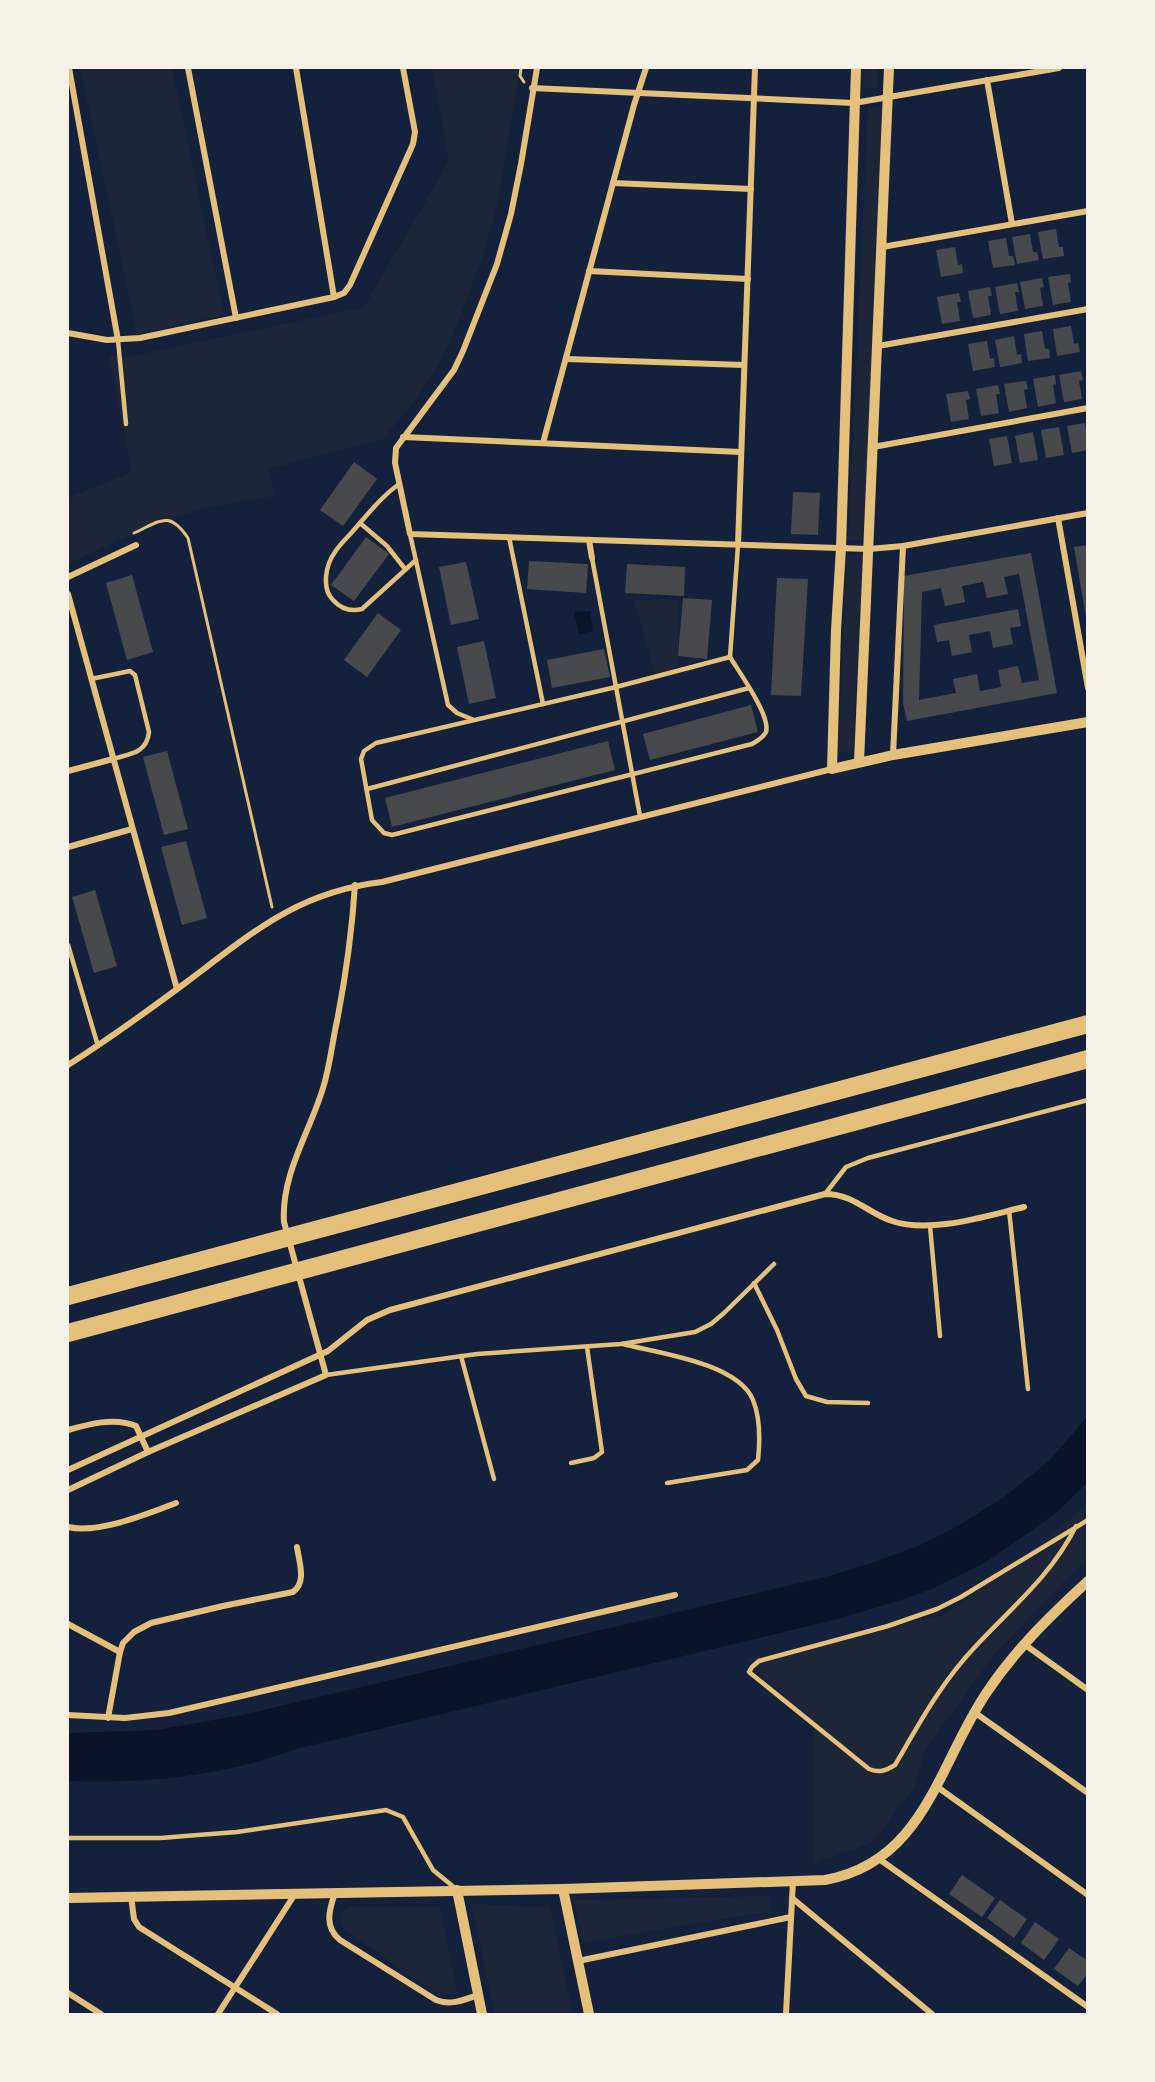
<svg xmlns="http://www.w3.org/2000/svg" width="1155" height="2082" font-family="'Nunito Sans',sans-serif">
  <style>
    .green { fill: #1d2539 }
    .water { fill: #0b132b }
    .building { fill: #48494c; fill-rule: evenodd }
    .lines { fill: none; stroke-linecap: round; stroke-linejoin: round }
    .path { stroke: #e5c07b; stroke-width: 3 }
    .service { stroke: #e5c07b; stroke-width: 4.5 }
    .minor { stroke: #e5c07b; stroke-width: 6 }
    .tertiary { stroke: #e5c07b; stroke-width: 10 }
    .motorway { stroke: #e5c07b; stroke-width: 18 }
  </style>
  <rect width="100%" height="100%" fill="#14213d"/>
  <g class="green">
    <polygon points="80,68 172,68 224,315 137,334"/>
    <path d="M432 68H520L496 210 482 259 449 345 434 372 417 398 383 439 269 469 274 496C242 501 209 506 179 516 140 529 104 547 68 564V498L132 472 109 356 122 358 364 307 449 161Z"/>
    <polygon points="864,68 877,68 877,89 863,88"/>
    <polygon points="884,105 864,540 848,540 868,108"/>
    <polygon points="847,554 863,555 853,750 838,753"/>
    <polygon points="634,600 679,600 678,667 655,673"/>
    <polygon points="1087,1504 1087,1559 1059,1586 992,1657 925,1750 914,1787 872,1843 814,1863 813,1727 748,1659 944,1615 1032,1552"/>
    <polygon points="769,1896 771,1911 583,1943 574,1900"/>
    <polygon points="471,1904 550,1907 573,2014 495,2014"/>
    <polygon points="440,1906 457,1993 437,1994 430,1990 345,1930 340,1923 343,1911 349,1907"/>
  </g>
  <g class="water">
    <polygon points="590,611 593,631 579,634 574,612"/>
    <path d="M1087 1417V1483L1056 1513 985 1563 929 1590 904 1599 838 1619 296 1749C224 1776 144 1784 68 1781V1733L156 1730 242 1715 741 1597 833 1575 877 1561 918 1546 949 1531 1003 1498 1050 1460Z"/>
  </g>
  <g class="building">
    <polygon points="1056,229 1059,247 1063,247 1064,256 1043,259 1038,232"/>
    <polygon points="1030,234 1033,252 1037,252 1039,260 1017,264 1012,237"/>
    <polygon points="1006,238 1009,256 1013,256 1015,265 993,268 988,241"/>
    <polygon points="955,247 958,265 962,264 963,273 941,277 936,250"/>
    <polygon points="1070,274 1071,282 1068,283 1071,302 1053,305 1048,277"/>
    <polygon points="1042,278 1044,287 1040,288 1043,306 1025,309 1020,282"/>
    <polygon points="1017,283 1019,292 1015,292 1018,311 1000,314 995,287"/>
    <polygon points="990,287 992,296 988,296 991,315 973,318 968,291"/>
    <polygon points="959,293 961,302 957,302 960,321 942,324 937,297"/>
    <polygon points="1071,326 1074,344 1078,343 1080,352 1057,356 1053,329"/>
    <polygon points="1042,331 1045,349 1049,349 1050,358 1028,361 1024,334"/>
    <polygon points="1014,336 1017,355 1021,354 1022,363 1000,367 995,340"/>
    <polygon points="987,341 990,359 994,358 995,367 973,371 968,344"/>
    <polygon points="1081,371 1083,380 1079,381 1082,399 1064,402 1059,375"/>
    <polygon points="1055,375 1056,384 1053,385 1056,403 1038,407 1033,379"/>
    <polygon points="1026,381 1028,389 1024,390 1027,408 1009,412 1004,384"/>
    <polygon points="998,385 1000,394 996,394 999,413 981,416 976,389"/>
    <polygon points="968,391 970,399 966,400 969,419 951,422 946,394"/>
    <polygon points="1085,423 1088,450 1072,453 1067,426"/>
    <polygon points="1059,427 1064,455 1046,458 1041,430"/>
    <polygon points="1033,432 1038,460 1020,463 1015,436"/>
    <polygon points="1007,436 1012,463 994,466 989,439"/>
    <polygon points="354,462 377,479 343,526 320,510"/>
    <polygon points="793,492 820,493 818,535 791,534"/>
    <polygon points="366,537 389,554 354,601 331,585"/>
    <polygon points="1088,545 1088,617 1086,617 1074,547"/>
    <path d="M1031 553 1057 693 907 721 903 703 904 576ZM1019 574 1039 680 1022 683 1018 666 998 670 1001 687 980 691 977 674 953 679 956 693 919 700 922 592 941 588 945 606 965 602 962 586 983 582 987 598 1008 594 1004 577Z"/>
    <polygon points="529,561 588,564 586,593 527,589"/>
    <polygon points="466,562 479,619 451,625 439,567"/>
    <polygon points="627,564 685,567 684,596 625,593"/>
    <polygon points="132,575 153,652 127,660 106,583"/>
    <polygon points="777,578 808,579 801,696 771,695"/>
    <polygon points="683,598 712,600 707,659 678,656"/>
    <polygon points="1018,609 1021,626 1010,628 1013,644 993,648 990,631 969,635 972,652 952,656 949,640 937,642 934,625"/>
    <polygon points="378,613 401,630 367,677 344,660"/>
    <polygon points="484,641 496,698 469,704 457,647"/>
    <polygon points="604,649 610,677 552,688 547,660"/>
    <polygon points="751,705 758,732 650,760 643,734"/>
    <polygon points="608,741 615,770 392,827 385,798"/>
    <polygon points="167,751 188,829 164,835 143,757"/>
    <polygon points="186,841 207,918 182,925 161,847"/>
    <polygon points="95,890 117,966 94,973 72,897"/>
    <polygon points="962,1875 995,1898 982,1917 949,1894"/>
    <polygon points="1000,1900 1027,1919 1014,1938 987,1918"/>
    <polygon points="1035,1922 1059,1939 1044,1960 1021,1943"/>
    <polygon points="1069,1948 1088,1961 1088,1973 1078,1986 1054,1969"/>
  </g>
  <g class="lines">
    <g class="path">
      <polyline points="521,68 520,76 524,82"/>
      <path d="M134 533C161 521 169 510 188 538L272 907"/>
    </g>
    <g class="service">
      <polyline points="118,340 126,424"/>
      <path d="M399 484C381 497 368 514 353 531 347 538 340 544 335 552 326 564 321 588 333 600 341 609 350 612 362 609L416 560"/>
      <polyline points="360,523 387,546 405,569"/>
      <polyline points="410,534 448,705 457,713 474,720"/>
      <polyline points="509,537 543,704"/>
      <polyline points="592,558 640,816"/>
      <path d="M730 657C739 672 771 716 766 732 763 738 757 741 752 744L392 835 384 833 372 820 361 759 364 751 376 743 616 687Z"/>
      <polyline points="730,657 738,545"/>
      <path d="M91 679 130 671 135 675 149 732C147 753 130 754 113 759"/>
      <polyline points="367,789 749,688"/>
      <polyline points="68,945 98,1046"/>
      <polyline points="825,1194 846,1167 868,1158 1088,1100"/>
      <polyline points="1009,1210 1028,1389"/>
      <polyline points="930,1226 940,1336"/>
      <polyline points="754,1283 777,1330 796,1379 806,1396 827,1402 868,1403"/>
      <path d="M623 1344C658 1353 738 1363 753 1400 760 1417 760 1441 758 1460L747 1470 667 1483"/>
      <polyline points="461,1356 494,1479"/>
      <polyline points="326,1375 477,1354 621,1344 695,1332 711,1324 724,1313 774,1264"/>
      <polyline points="571,1463 594,1458 602,1452 587,1347"/>
      <path d="M1076 1526C1052 1575 1010 1609 974 1648 941 1683 919 1724 895 1765 885 1771 880 1773 869 1769L749 1672 752 1667 759 1661 888 1626 937 1609 961 1597 1088 1520"/>
      <polyline points="68,1838 161,1838 198,1835 237,1832 386,1810 403,1817 433,1870 455,1888"/>
    </g>
    <g class="minor">
      <polyline points="69,68 118,340"/>
      <polyline points="188,68 236,318"/>
      <polyline points="296,68 334,297"/>
      <polyline points="537,68 521,164 511,214 497,264 463,351 454,370 396,448 395,463 410,534 869,549 903,546 1088,513"/>
      <polyline points="987,80 1012,224"/>
      <polyline points="532,88 854,103 1059,68"/>
      <polyline points="613,183 751,189"/>
      <polyline points="882,247 1088,211"/>
      <polyline points="589,271 748,279"/>
      <polyline points="68,333 107,340 140,338 334,297 344,293 350,285 413,144 415,132 403,68"/>
      <polyline points="878,346 1088,309"/>
      <polyline points="566,359 744,365"/>
      <polyline points="403,437 741,452"/>
      <polyline points="543,443 634,105 646,68"/>
      <polyline points="873,447 1088,408"/>
      <polyline points="1058,518 1088,688"/>
      <polyline points="589,540 592,558"/>
      <polyline points="738,545 755,68"/>
      <polyline points="68,577 136,545"/>
      <polyline points="68,594 177,989"/>
      <polyline points="893,755 903,546"/>
      <polyline points="68,771 113,759"/>
      <polyline points="68,847 132,829"/>
      <path d="M68 1065C109 1039 149 1010 188 981 253 932 298 892 382 882L832 769"/>
      <path d="M68 1430C89 1424 114 1417 136 1426L148 1452"/>
      <path d="M68 1470 328 1351 367 1320 390 1310 825 1194C854 1194 867 1213 892 1221 930 1234 986 1216 1024 1207"/>
      <path d="M68 1490 148 1452 326 1375 284 1222C281 1174 310 1132 323 1088 330 1066 332 1043 337 1021 346 975 352 931 355 885"/>
      <path d="M68 1527C98 1534 147 1514 176 1503"/>
      <polyline points="68,1624 120,1652"/>
      <polyline points="1024,1644 1088,1690"/>
      <polyline points="974,1712 1088,1793"/>
      <polyline points="68,1715 125,1718 169,1713 675,1595"/>
      <path d="M108 1718 120 1652 123 1643 134 1632 151 1623 223 1606 293 1592C307 1582 299 1562 297 1547"/>
      <polyline points="936,1786 1088,1895"/>
      <polyline points="879,1859 1088,2007"/>
      <path d="M335 1893C329 1910 324 1927 340 1940L436 2000C451 2006 463 2000 478 1995"/>
      <polyline points="131,1896 134,1919 139,1927 277,2014"/>
      <polyline points="792,1898 932,2014"/>
      <polyline points="578,1961 791,1917"/>
      <polyline points="68,1993 101,2014"/>
      <polyline points="218,2014 295,1894"/>
      <polyline points="786,2014 793,1881"/>
    </g>
    <g class="tertiary">
      <polyline points="856,68 841,548 836,630 832,769 893,755 1088,722"/>
      <polyline points="859,762 889,68"/>
      <polyline points="563,1889 589,2014"/>
      <polyline points="457,1890 482,2014"/>
      <path d="M68 1898 563 1889 825 1880C925 1862 938 1764 987 1692 1015 1650 1051 1615 1088 1581"/>
    </g>
    <g class="motorway">
      <polyline points="68,1296 1088,1024"/>
      <polyline points="68,1333 1088,1059"/>
    </g>
  </g>
  <rect width="1155" height="2082" fill="none" stroke="#f6f1e7" stroke-width="138"/>
</svg>
